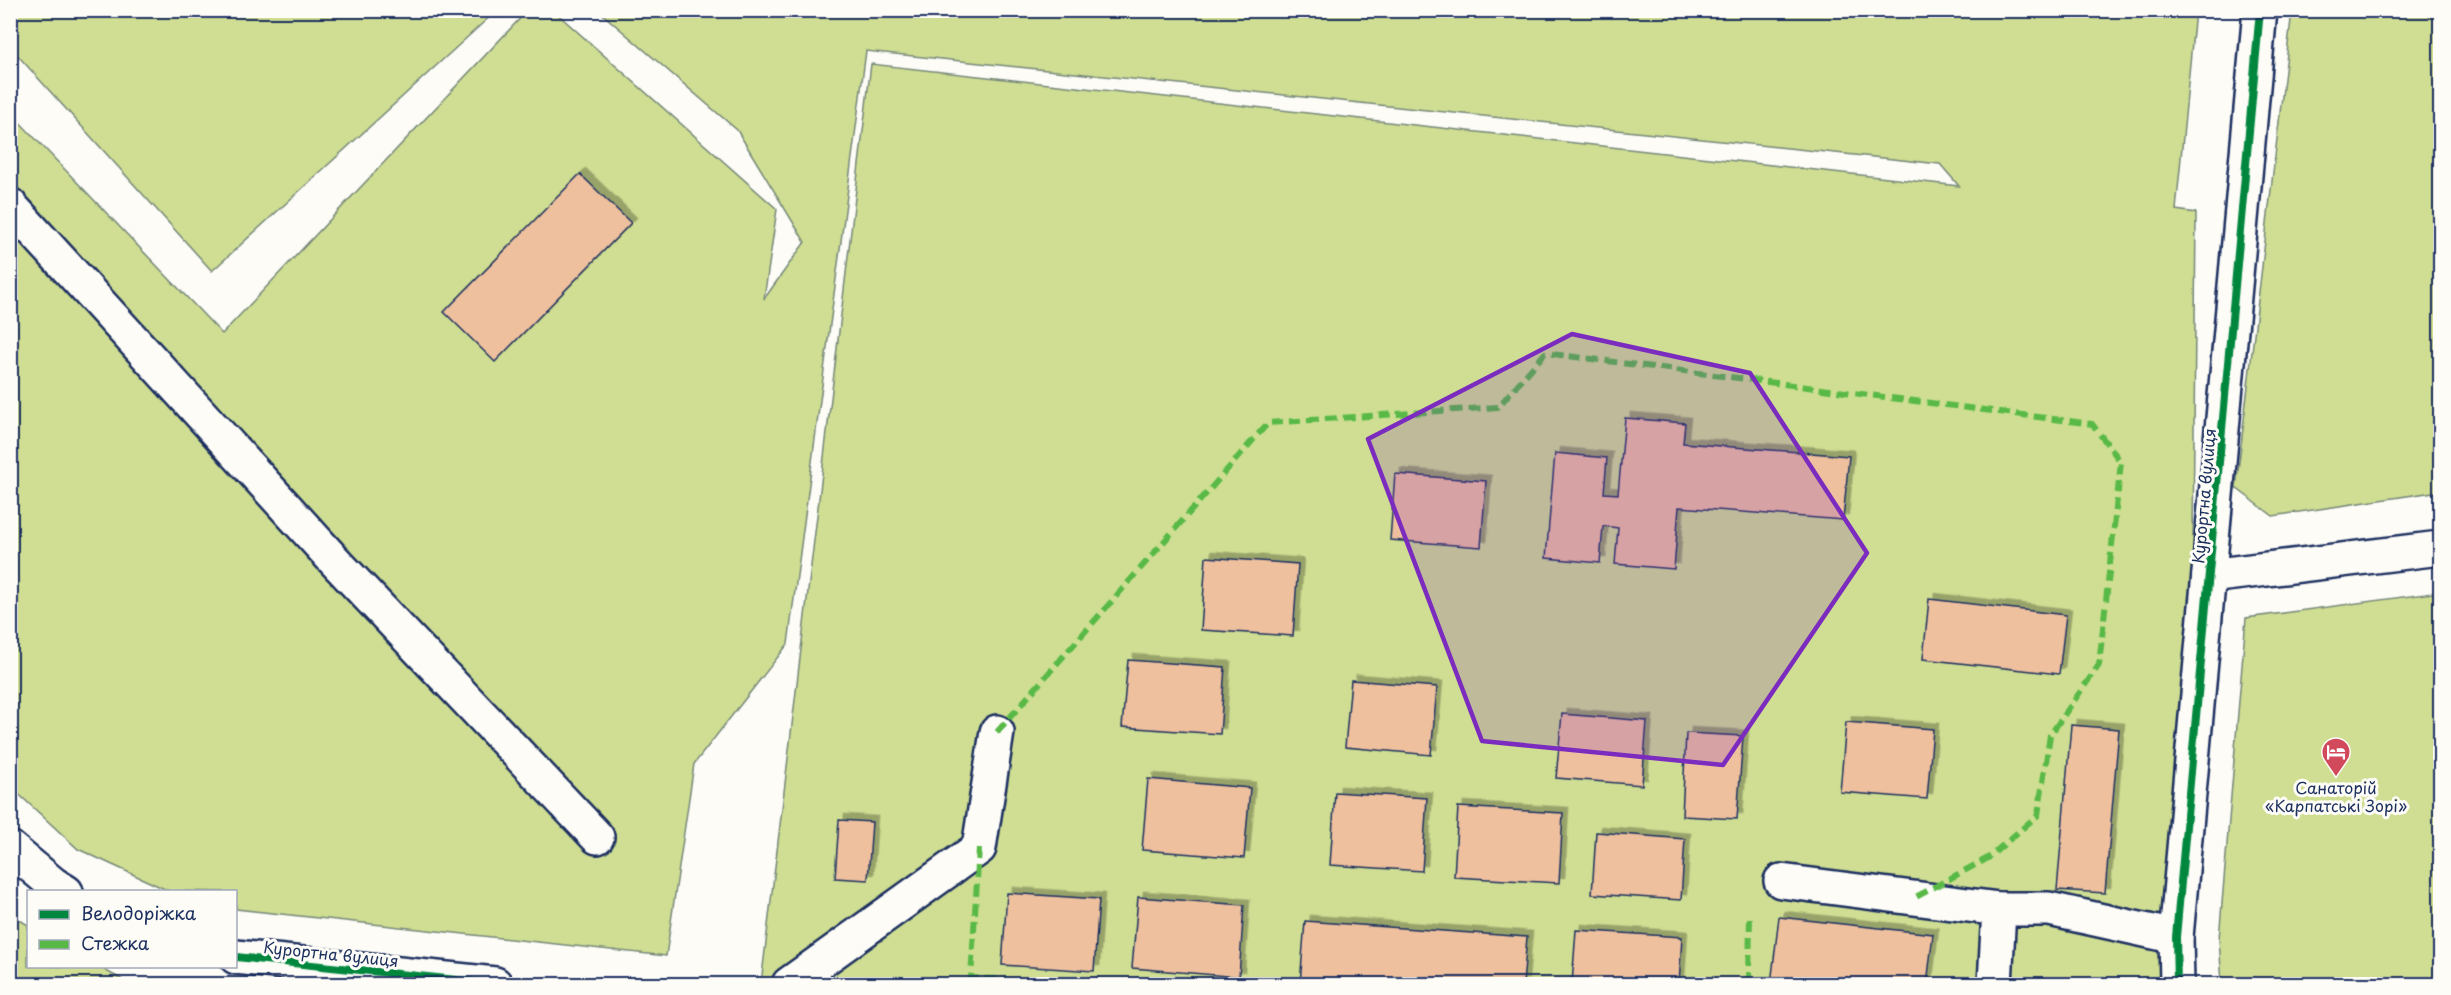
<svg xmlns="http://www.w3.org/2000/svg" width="2451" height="995" font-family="'Playpen Sans',sans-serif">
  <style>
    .green { fill: #cfde92; stroke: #758678; stroke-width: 1.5 }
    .building { fill: #eec09e; stroke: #1b2f5e; stroke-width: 1.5; filter: url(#shadow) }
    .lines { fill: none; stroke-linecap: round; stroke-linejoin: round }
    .minor-casing { stroke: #1b2f5e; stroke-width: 38 }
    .minor { stroke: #fdfcf7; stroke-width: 33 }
    .quiet { stroke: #58b947; stroke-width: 6; stroke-dasharray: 12 6; stroke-linecap: butt }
    .cycleway-casing { stroke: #fdfcf7; stroke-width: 11 }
    .cycleway { stroke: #00873e; stroke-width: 8 }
    .marked { fill: #7b2cbf; fill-opacity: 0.2; stroke: #7b2cbf; stroke-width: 4.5; stroke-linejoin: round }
    .labels { text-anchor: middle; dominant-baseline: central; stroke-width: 6; stroke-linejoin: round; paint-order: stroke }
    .street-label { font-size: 16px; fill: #1b2f5e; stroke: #fdfcf7 }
    .poi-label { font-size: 16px; fill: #1b2f5e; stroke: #fdfcf7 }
  </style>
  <defs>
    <filter id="shadow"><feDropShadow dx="5.5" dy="-5.5" stdDeviation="0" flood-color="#0004"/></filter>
  </defs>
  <rect width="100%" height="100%" fill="#fdfcf7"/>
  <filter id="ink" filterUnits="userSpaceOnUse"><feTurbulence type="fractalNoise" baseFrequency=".0167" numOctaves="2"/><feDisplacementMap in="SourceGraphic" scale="12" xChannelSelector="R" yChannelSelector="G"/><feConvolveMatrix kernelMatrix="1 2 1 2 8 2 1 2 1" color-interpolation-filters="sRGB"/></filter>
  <g filter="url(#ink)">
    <g class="green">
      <polygon points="11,10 496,10 496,11 212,271 11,48"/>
      <polygon points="527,11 554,11 777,209 764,299 805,242 737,130 599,11 2195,11 2176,210 2196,213 2189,984 761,984 871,64 1959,186 1940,164 866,51 788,644 694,764 666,956 236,909 236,892 169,891 78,849 11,787 10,112 222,334"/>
      <polygon points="2292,11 2440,11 2440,491 2273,516 2236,488"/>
      <polygon points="2440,592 2440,984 2222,984 2219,939 2246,618"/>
      <polygon points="11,917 15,917 28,925 28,966 99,967 130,984 11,984"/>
    </g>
    <g class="building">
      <polygon points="580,174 631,223 495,362 444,312"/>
      <polygon points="1625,418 1685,423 1683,443 1849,456 1843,520 1679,507 1674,569 1615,564 1618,528 1603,526 1600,563 1546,558 1555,453 1607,458 1604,493 1618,494"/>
      <polygon points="1395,474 1486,481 1481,547 1390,540"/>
      <polygon points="1206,557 1298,564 1293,636 1201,630"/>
      <polygon points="1929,599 2066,615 2059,674 1923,659"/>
      <polygon points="1128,660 1225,667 1220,734 1122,727"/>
      <polygon points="1351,680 1437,687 1431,755 1345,747"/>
      <polygon points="1562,714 1647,721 1642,785 1556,778"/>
      <polygon points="1846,722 1933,729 1927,799 1840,792"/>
      <polygon points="2071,725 2119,729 2105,893 2057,890"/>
      <polygon points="1686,733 1743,736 1737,819 1682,816"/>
      <polygon points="1148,779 1250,788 1244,858 1142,850"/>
      <polygon points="1335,792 1427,798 1422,871 1330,865"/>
      <polygon points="1458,807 1563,813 1559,883 1454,877"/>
      <polygon points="839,820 872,822 868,880 835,878"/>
      <polygon points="1596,832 1685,839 1681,900 1592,894"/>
      <polygon points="1007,893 1099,899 1094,971 1002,965"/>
      <polygon points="1138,897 1244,905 1239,977 1132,968"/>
      <polygon points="1779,917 1933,934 1927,984 1771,984"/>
      <polygon points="1305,921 1527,937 1523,984 1300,984"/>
      <polygon points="1576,930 1682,937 1679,984 1572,984"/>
    </g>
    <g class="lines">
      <g class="minor-casing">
        <g id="minor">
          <polyline points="10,205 332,558 597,837"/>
          <polyline points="2209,576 2440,548"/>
          <polyline points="10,848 53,884 66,892"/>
          <polyline points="1781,881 1999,909 2049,909 2176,937"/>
          <polyline points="236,957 495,984"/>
          <polyline points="789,984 979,848 997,732"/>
          <polyline points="1995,984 1999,909"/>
          <polyline points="2177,984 2176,937 2260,10"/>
        </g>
      </g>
      <use href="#minor" class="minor"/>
      <g class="quiet">
        <polyline points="997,732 1268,423 1498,407 1545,353 2092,424 2121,462 2099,665 2050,735 2038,815 1988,858 1914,898"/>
        <polyline points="979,848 971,978 1088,984"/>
        <polyline points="1749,984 1750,913"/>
      </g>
      <g class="cycleway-casing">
        <g id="cycleway">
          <polyline points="236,957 495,984"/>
          <polyline points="2177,984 2176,937 2260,10"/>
        </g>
      </g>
      <use href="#cycleway" class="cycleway"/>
    </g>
  </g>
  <path class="marked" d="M1572 334 1750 373 1867 553 1723 765 1482 741 1368 439Z"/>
  <defs>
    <g id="hotel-pin" transform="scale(1.5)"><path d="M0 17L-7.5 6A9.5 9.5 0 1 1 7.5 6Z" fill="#d1495b" stroke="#fdfcf7"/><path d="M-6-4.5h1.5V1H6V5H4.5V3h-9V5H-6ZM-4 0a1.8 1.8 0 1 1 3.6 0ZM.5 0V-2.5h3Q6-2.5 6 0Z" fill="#fff"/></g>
  </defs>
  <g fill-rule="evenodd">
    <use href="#hotel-pin" x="2336" y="752"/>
  </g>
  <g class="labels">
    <g class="street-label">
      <text transform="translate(2203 496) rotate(-85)">Курортна вулиця</text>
      <text transform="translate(331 953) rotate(6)">Курортна вулиця</text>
    </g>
    <g class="poi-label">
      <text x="2336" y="787">Санаторій<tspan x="2336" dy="18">«Карпатські Зорі»</tspan></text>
    </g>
  </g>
  <rect width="2451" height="995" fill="none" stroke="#fdfcf7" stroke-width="36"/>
  <rect x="18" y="18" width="2415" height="959" fill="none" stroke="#1b2f5e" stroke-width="2" filter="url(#ink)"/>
  <rect x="27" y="890" width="210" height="78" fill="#fdfcf7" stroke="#a3aaba" stroke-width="1.5"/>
  <rect x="39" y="910" width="30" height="9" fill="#00873e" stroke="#a3aaba" stroke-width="1.5"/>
  <text x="81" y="920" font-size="18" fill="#1b2f5e">Велодоріжка</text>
  <rect x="39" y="940" width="30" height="9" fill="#58b947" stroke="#a3aaba" stroke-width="1.5"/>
  <text x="81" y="950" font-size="18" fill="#1b2f5e">Стежка</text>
</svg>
